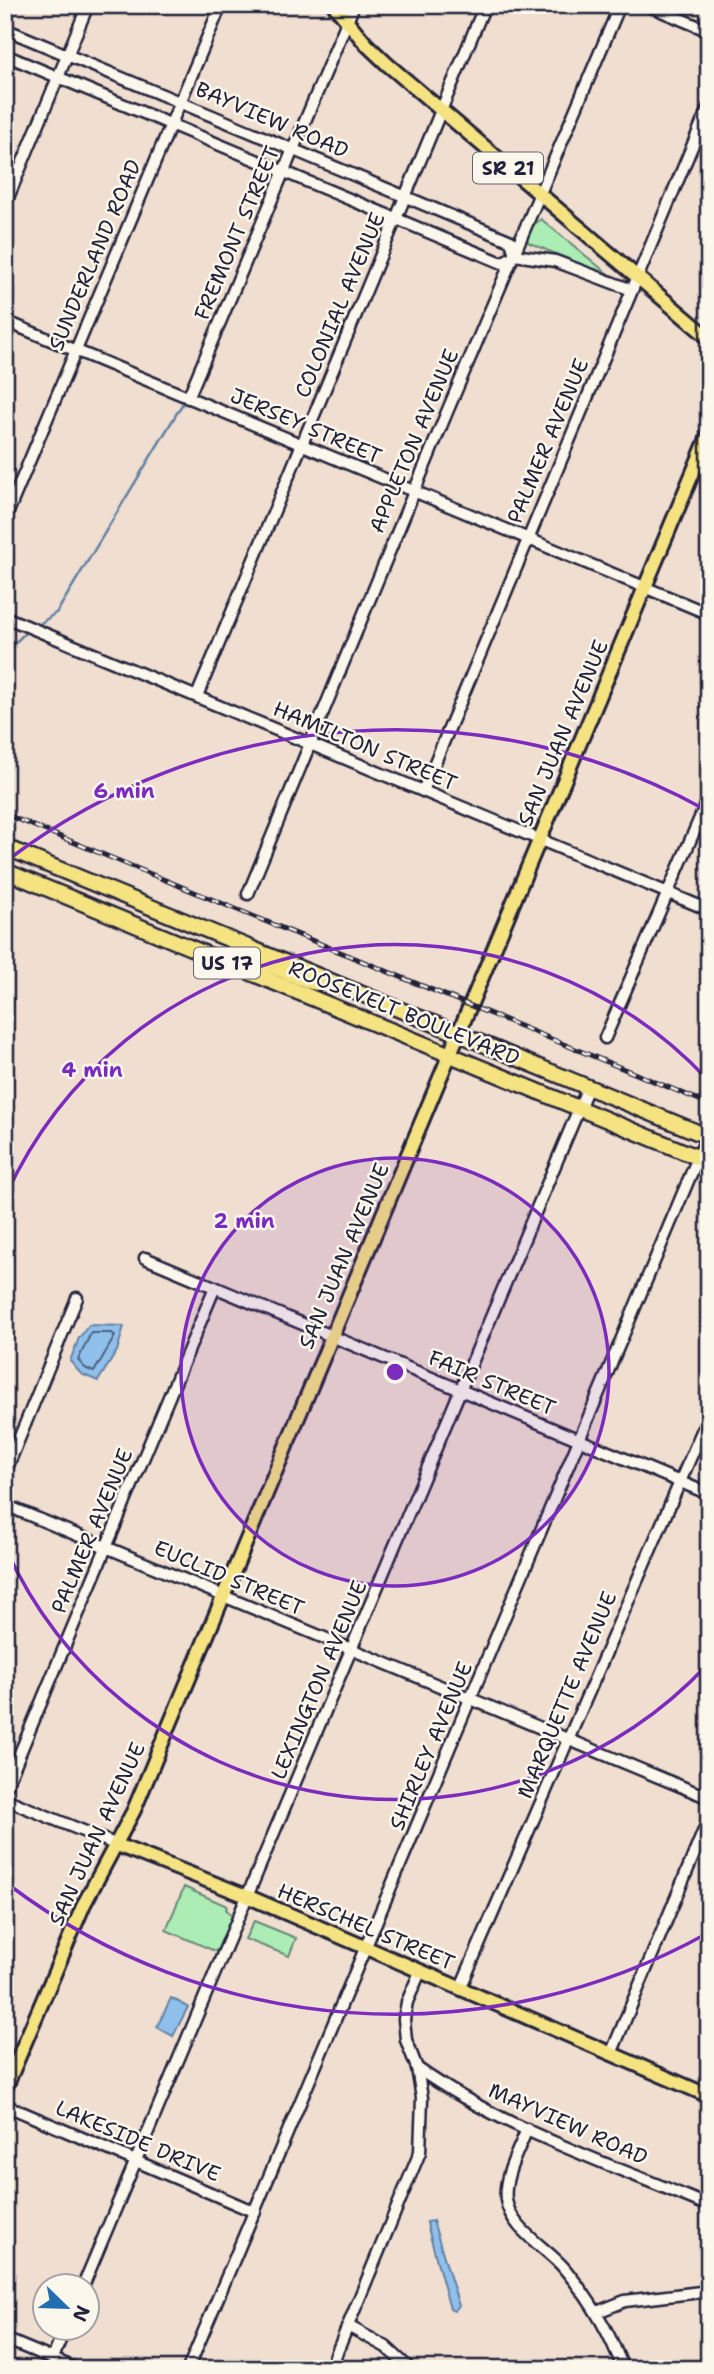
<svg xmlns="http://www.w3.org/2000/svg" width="714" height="2374" font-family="'Shantell Sans',sans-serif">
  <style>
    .green { fill: #acedb5; stroke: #678878; stroke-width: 2 }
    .water { fill: #8fc0eb; stroke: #6381a5; stroke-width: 2 }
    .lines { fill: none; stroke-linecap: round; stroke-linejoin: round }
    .shore { stroke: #4e6181; stroke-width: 2 }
    .stream { stroke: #6381a5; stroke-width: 2.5 }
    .minor-casing { stroke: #22223b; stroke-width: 15 }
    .major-casing { stroke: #22223b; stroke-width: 18 }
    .highway-casing { stroke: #22223b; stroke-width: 19 }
    .minor { stroke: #fbf7ec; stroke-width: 10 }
    .major { stroke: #f5e382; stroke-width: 12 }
    .highway { stroke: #f5e382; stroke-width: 14 }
    .rail-casing { stroke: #22223b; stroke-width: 5 }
    .rail { stroke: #fbf7ec; stroke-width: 2.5; stroke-dasharray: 8; stroke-linecap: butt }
    .ring { fill: none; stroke: #7b2cbf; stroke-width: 3.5 }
    .labels { text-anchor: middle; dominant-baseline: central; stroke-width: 5; stroke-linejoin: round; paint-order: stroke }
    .shield { fill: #fbf7ec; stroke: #636270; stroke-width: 2 }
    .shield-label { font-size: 19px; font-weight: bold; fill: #22223b }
    .street-label { font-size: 21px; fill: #22223b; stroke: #fbf7ec }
    .centre { fill: #7b2cbf; stroke: #fbf7ec; stroke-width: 3.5 }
    .ring-label { font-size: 21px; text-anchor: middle; font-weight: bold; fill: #7b2cbf; stroke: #fbf7ec; stroke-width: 5; stroke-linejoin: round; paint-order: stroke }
  </style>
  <rect width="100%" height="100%" fill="#f0ded0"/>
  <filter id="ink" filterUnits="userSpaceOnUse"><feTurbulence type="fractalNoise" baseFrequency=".0143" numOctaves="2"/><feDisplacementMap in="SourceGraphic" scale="14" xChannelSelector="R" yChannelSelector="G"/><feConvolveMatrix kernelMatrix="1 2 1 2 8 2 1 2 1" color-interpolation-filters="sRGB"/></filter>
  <g filter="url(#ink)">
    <g class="green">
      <polygon points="541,219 608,274 607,275 527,242 530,228"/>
      <polygon points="184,1887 227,1906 226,1909 233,1917 217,1952 166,1930"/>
      <polygon points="254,1921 296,1938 289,1956 245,1939"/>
    </g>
    <g class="water">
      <polygon points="89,1325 124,1326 117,1351 98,1381 81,1374 70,1361 79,1338"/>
      <polygon points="171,1998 188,2007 173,2036 157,2027"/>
      <polygon points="433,2221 459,2306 454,2311 450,2309 428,2228 427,2222"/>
    </g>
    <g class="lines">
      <polygon class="shore" points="91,1333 112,1333 115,1336 94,1372 85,1368 78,1360"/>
      <g class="stream">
        <polyline points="41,623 57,612 183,403"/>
        <polyline points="5,653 24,634"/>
      </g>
      <g class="minor-casing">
        <g id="minor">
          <polyline points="647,5 709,31"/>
          <polyline points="5,29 511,241 515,255"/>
          <polyline points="5,55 502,263 515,255 555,261 632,290"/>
          <polyline points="5,205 88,5"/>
          <polyline points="5,321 709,614"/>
          <polyline points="188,398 354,5"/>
          <polyline points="5,519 221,5"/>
          <polyline points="5,617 709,910"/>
          <polyline points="197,696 485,5"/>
          <polyline points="423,791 709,106"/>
          <polyline points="248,894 447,412 620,5"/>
          <polyline points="605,1038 709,797"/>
          <polyline points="145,1258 709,1494"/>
          <polyline points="5,1473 77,1298"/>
          <polyline points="5,1505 709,1798"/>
          <polyline points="5,1789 215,1287"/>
          <polyline points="5,1799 117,1845"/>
          <polyline points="460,1989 709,1415"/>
          <polyline points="611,2054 709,1818"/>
          <path d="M417 2068C505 2130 611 2164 709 2206"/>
          <polyline points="5,2105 255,2212"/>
          <path d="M527 2129C519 2150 503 2176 506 2200 511 2230 546 2247 564 2268 589 2298 610 2332 623 2369"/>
          <polyline points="83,2286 588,1087"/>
          <polyline points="597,2312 625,2301 709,2291"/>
          <polyline points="348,2326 386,2347 410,2369"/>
          <polyline points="5,2339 77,2369"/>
          <polyline points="53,2358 65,2328"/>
          <polyline points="188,2369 707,1136"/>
          <polyline points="330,2369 420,2152 422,2098 417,2068 406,2040 404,2019 407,2002 420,1972"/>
        </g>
      </g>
      <g class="major-casing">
        <g id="major">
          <polyline points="334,5 366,44 387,64 709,338"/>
          <polyline points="117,1845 249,1897 709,2096"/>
          <polyline points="5,2089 84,1904 134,1810 709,434"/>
        </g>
      </g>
      <g class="highway-casing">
        <g id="highway">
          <polyline points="5,847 709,1137"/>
          <polyline points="5,871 709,1162"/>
          <path d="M237 967C259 953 292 978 316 983"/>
        </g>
      </g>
      <use href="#minor" class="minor"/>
      <use href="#major" class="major"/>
      <use href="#highway" class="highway"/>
      <g class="rail-casing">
        <polyline id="rail" points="5,814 709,1104"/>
      </g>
      <use href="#rail" class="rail"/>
    </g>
  </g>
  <circle cx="395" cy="1372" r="214" fill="#7b2cbf" fill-opacity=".12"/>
  <g class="ring">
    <circle cx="395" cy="1372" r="214"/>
    <path d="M708 1664A428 428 0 0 1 6 1549M6 1195A428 428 0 0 1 708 1080"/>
    <path d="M706 1934A642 642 0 0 1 9 1885M9 859A642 642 0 0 1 706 810"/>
  </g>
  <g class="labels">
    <g class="shield">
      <rect x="473" y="152.5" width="70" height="31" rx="5"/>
      <rect x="194" y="947.5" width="66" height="31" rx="5"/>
    </g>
    <g class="shield-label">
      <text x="508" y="168">SR 21</text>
      <text x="227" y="963">US 17</text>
    </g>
    <g class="street-label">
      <text transform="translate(272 120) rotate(23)">BAYVIEW ROAD</text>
      <text transform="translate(237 233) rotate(-67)">FREMONT STREET</text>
      <text transform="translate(95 255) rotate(-67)">SUNDERLAND ROAD</text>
      <text transform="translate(340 305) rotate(-67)">COLONIAL AVENUE</text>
      <text transform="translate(306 426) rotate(23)">JERSEY STREET</text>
      <text transform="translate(414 441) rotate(-67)">APPLETON AVENUE</text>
      <text transform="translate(548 441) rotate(-67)">PALMER AVENUE</text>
      <text transform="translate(563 733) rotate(-67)">SAN JUAN AVENUE</text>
      <text transform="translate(365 746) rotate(23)">HAMILTON STREET</text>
      <text transform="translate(404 1013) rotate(22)">ROOSEVELT BOULEVARD</text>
      <text transform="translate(344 1256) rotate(-67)">SAN JUAN AVENUE</text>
      <text transform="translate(492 1383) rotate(23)">FAIR STREET</text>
      <text transform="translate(92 1531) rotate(-67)">PALMER AVENUE</text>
      <text transform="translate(229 1578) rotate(23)">EUCLID STREET</text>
      <text transform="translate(319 1680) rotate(-67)">LEXINGTON AVENUE</text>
      <text transform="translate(567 1695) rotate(-67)">MARQUETTE AVENUE</text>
      <text transform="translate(431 1746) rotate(-67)">SHIRLEY AVENUE</text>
      <text transform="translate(97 1834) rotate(-65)">SAN JUAN AVENUE</text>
      <text transform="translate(366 1927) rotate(23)">HERSCHEL STREET</text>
      <text transform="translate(568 2124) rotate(24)">MAYVIEW ROAD</text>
      <text transform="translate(138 2141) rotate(23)">LAKESIDE DRIVE</text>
    </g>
  </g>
  <circle cx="395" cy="1372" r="10" class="centre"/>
  <g class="ring-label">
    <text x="124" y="798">6 min</text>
    <text x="92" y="1077">4 min</text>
    <text x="244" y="1228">2 min</text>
  </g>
  <rect width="714" height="2374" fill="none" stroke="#fbf7ec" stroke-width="28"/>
  <rect x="14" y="14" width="686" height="2346" fill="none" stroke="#22223b" stroke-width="2.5" filter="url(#ink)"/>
  <g transform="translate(66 2307) rotate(113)"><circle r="33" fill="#fbf7ec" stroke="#a4a2a5" stroke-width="2"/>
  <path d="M0-5L12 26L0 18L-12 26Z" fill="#1f6fb2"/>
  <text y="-10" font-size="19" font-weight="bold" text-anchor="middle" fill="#22223b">N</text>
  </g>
</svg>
